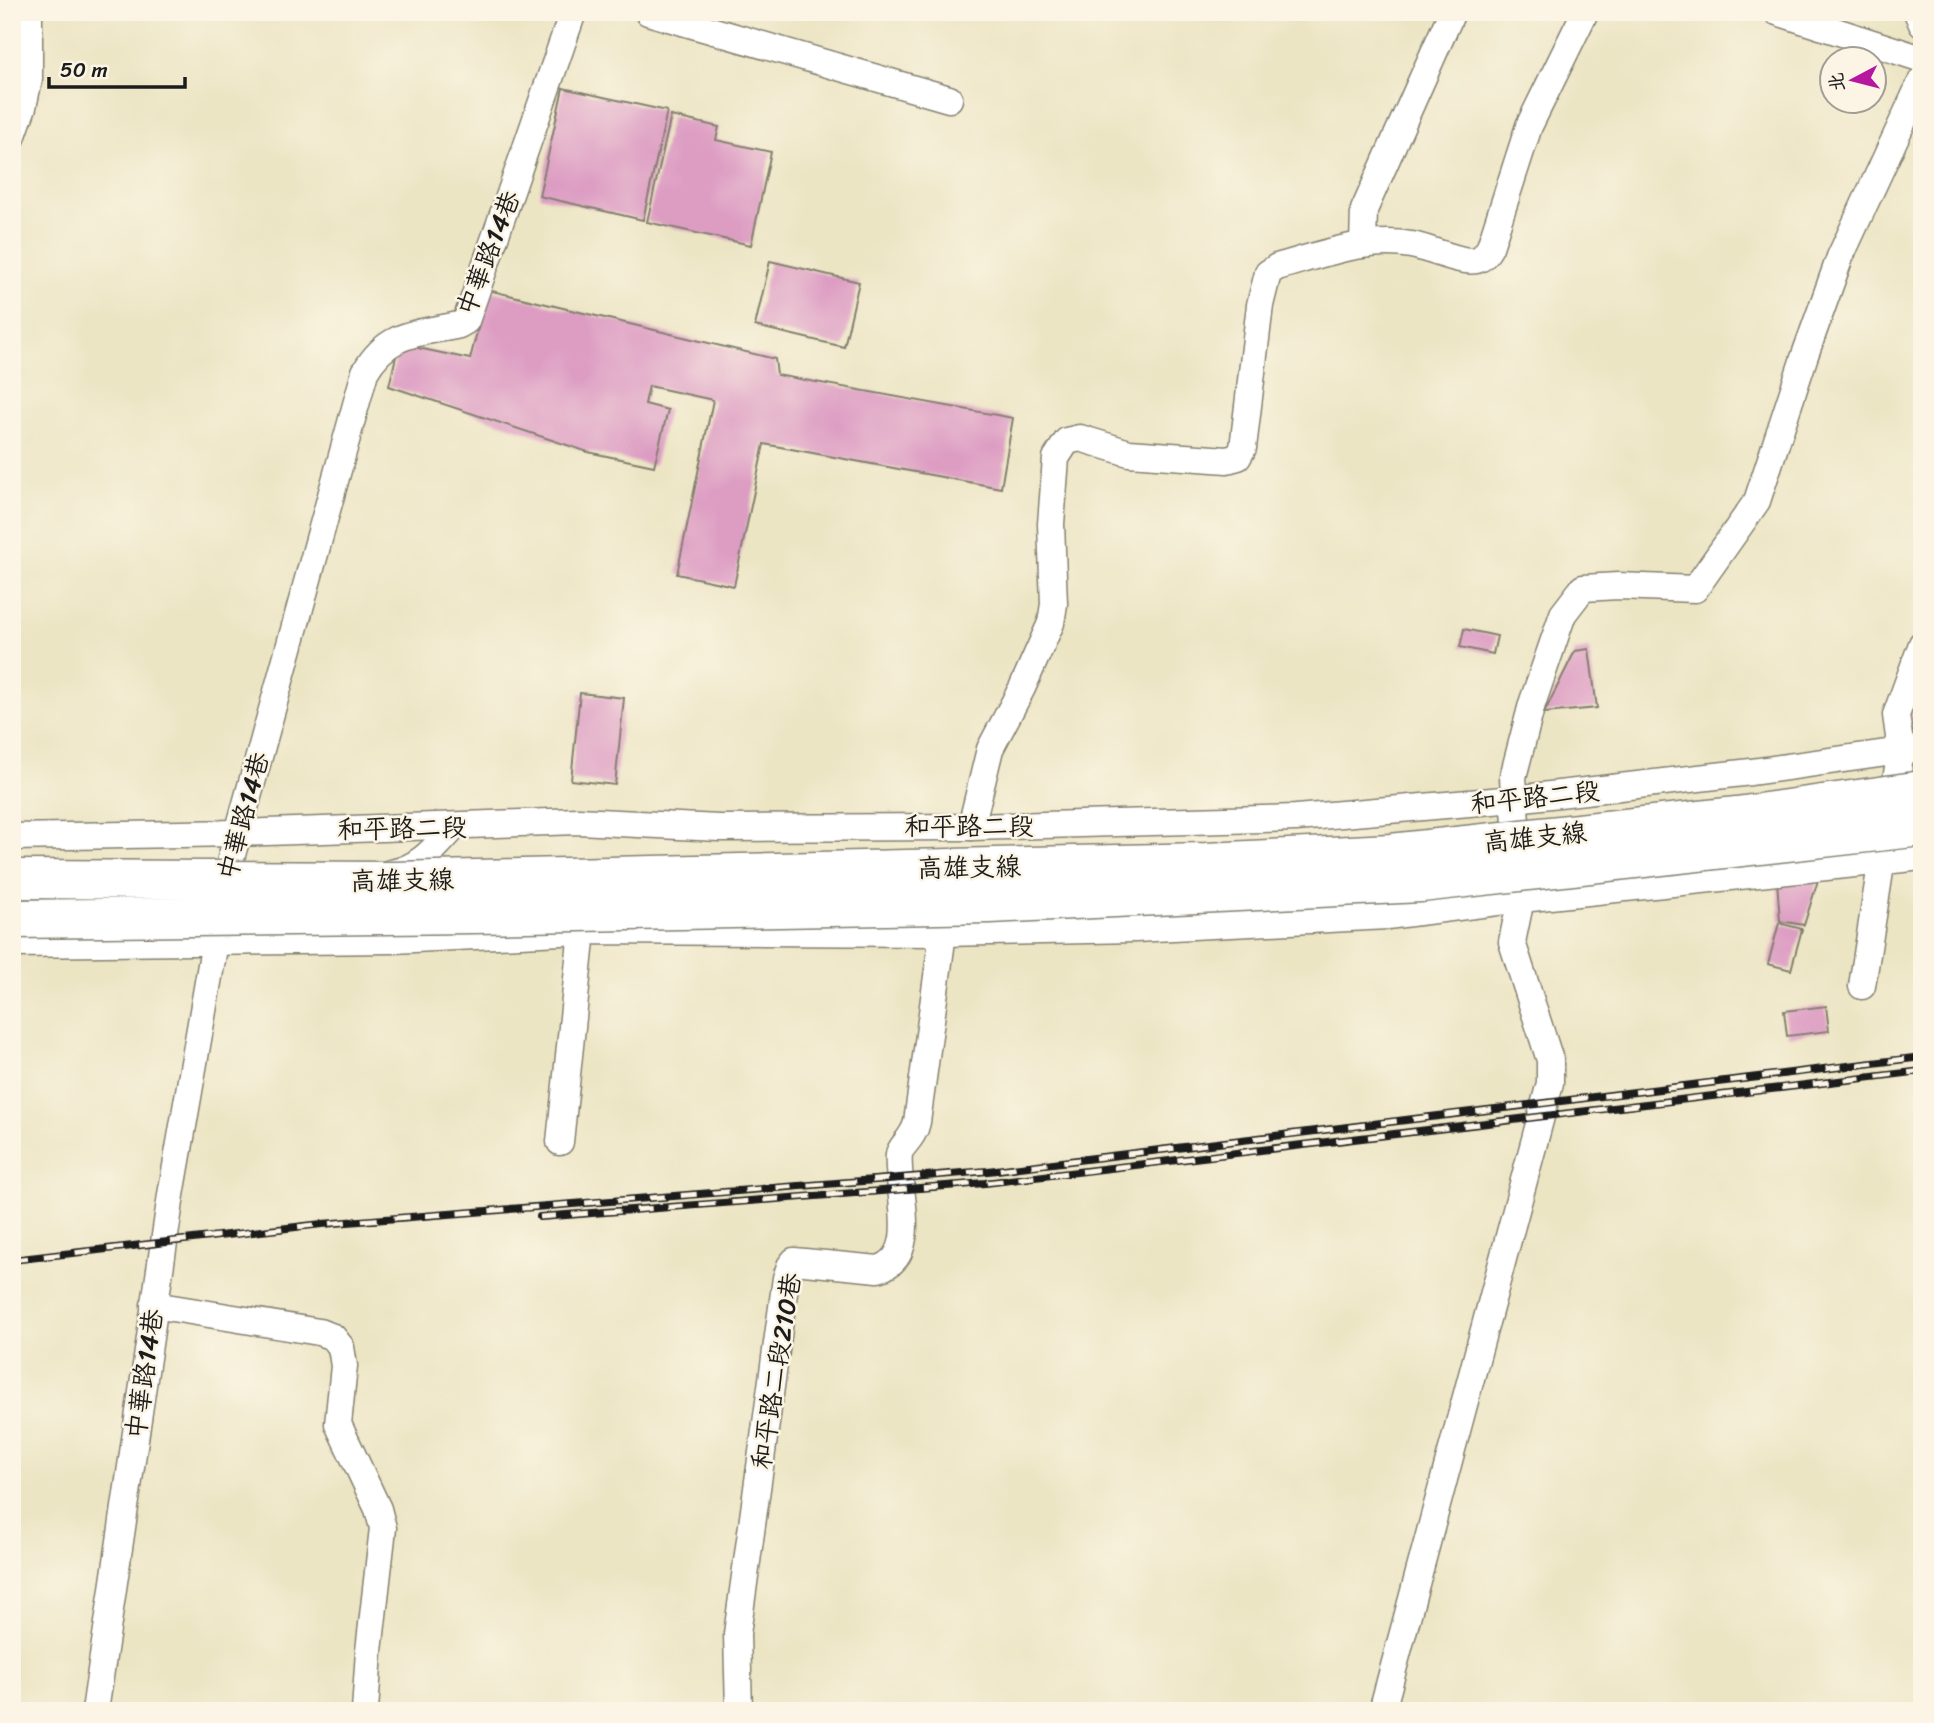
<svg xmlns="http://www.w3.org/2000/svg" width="1934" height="1723" font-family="Sriracha,'LXGW WenKai TC',sans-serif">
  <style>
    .building { fill: #dd9dc3 }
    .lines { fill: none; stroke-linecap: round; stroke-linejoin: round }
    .minor-casing { stroke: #848070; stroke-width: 29 }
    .minor { stroke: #fff; stroke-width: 26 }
    .rail-casing { stroke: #1c1c1c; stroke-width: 8 }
    .rail { stroke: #fcf5e5; stroke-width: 5; stroke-dasharray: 16; stroke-linecap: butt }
    .highway-bridge-casing { stroke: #848070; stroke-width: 41; stroke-linecap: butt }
    .highway-bridge { stroke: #fff; stroke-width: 38 }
    .labels { text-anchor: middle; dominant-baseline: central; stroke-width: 5; stroke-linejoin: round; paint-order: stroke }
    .street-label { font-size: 26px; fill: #1c1c1c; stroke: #fcf5e5 }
  </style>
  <rect width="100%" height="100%" fill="#fcf5e5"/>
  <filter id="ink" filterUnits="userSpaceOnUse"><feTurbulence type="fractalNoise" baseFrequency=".0143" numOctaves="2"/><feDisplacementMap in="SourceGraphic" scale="14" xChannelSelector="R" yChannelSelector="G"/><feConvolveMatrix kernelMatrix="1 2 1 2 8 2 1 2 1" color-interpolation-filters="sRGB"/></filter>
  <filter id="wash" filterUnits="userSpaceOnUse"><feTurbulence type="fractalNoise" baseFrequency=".00686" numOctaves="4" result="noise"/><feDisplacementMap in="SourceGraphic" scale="28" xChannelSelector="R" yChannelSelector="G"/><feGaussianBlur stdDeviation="1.57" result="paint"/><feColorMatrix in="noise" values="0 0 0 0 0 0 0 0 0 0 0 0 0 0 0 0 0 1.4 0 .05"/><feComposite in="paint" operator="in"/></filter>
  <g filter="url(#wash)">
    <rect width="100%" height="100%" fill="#ece5c4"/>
    <g id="blocks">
      <g class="building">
        <polygon points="563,88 667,111 643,220 539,196"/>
        <polygon points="671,116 719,127 716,140 771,152 751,245 647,222"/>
        <polygon points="770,261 859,282 844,347 755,326"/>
        <polygon points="488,290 775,359 777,375 1013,418 1001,488 764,444 734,586 677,574 713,400 649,386 645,404 668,410 654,466 588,452 389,386 399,344 470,359"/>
        <polygon points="1464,629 1497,636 1493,654 1460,647"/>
        <polygon points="1589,649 1597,708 1544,713 1575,651"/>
        <polygon points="1922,674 1922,730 1908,732 1904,712"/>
        <polygon points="580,693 624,698 615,785 571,780"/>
        <polygon points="1820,874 1804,925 1780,921 1777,881"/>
        <polygon points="1779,923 1802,929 1791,970 1768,964"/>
        <polygon points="1826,1006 1829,1031 1787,1036 1784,1011"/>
      </g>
    </g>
  </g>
  <g filter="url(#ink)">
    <use href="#blocks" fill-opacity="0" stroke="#848070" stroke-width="2"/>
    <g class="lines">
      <g class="minor-casing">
        <g id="minor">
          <polyline points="648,12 949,99"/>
          <polyline points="1777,12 1922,59"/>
          <polyline points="1917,12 1922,24"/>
          <polyline points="12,138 23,107 29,79 29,12"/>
          <polyline points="1363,244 1364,210 1452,12"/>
          <polyline points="1891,808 1901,751 1896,715 1922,644"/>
          <path d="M971 827 990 749 1022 688 1051 623 1054 604 1051 524 1056 458 1067 441 1080 438 1129 453 1227 460 1238 457 1243 448 1260 305 1268 273 1277 267C1320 255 1366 237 1411 245 1427 247 1466 266 1479 259 1484 257 1487 252 1490 247L1529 126 1585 12"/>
          <polyline points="12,837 238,833 578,821 719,828 971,827 1296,818 1515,799 1751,772 1922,748"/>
          <path d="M390 873C419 869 435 848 454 827"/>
          <polyline points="12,944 393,940 582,931 943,933 1135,929 1387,916 1521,899 1922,857"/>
          <polyline points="1862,986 1884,846"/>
          <polyline points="560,1142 582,931"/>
          <polyline points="154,1305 319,1332 333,1337 341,1347 344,1366 338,1424 378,1509 383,1528 369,1651 365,1711"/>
          <path d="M95 1711 171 1195 227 873 365 372C388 331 418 334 459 325L466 321 573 12"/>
          <path d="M739 1711 737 1634 786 1278 790 1266 794 1261 878 1269C923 1257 895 1185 899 1154 900 1146 914 1138 917 1122L943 933"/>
          <polyline points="1382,1711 1550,1083 1550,1060 1512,942 1521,899 1513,777 1532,704 1563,614 1583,588 1618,586 1695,589 1757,501 1805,355 1840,257 1922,80"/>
        </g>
      </g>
      <use href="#minor" class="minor"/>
      <g class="rail-casing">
        <g id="rail">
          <polyline points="540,1217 985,1183 1922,1071"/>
          <polyline points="12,1260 322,1224 988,1171 1922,1057"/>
        </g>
      </g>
      <use href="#rail" class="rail"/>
      <g class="highway-bridge-casing">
        <g id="highway-bridge">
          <polyline points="12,879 393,881 1206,862 1391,853 1737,816 1922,790"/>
          <polyline points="12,919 474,914 990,904 1421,883 1922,827"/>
        </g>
      </g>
      <use href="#highway-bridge" class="highway-bridge"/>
    </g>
  </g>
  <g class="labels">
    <g class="street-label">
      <text transform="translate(488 253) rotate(-69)">中華路14巷</text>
      <text transform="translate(1535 797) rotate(-6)">和平路二段</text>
      <text transform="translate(243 816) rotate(-75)">中華路14巷</text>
      <text x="969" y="826">和平路二段</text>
      <text transform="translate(402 828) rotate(-1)">和平路二段</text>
      <text transform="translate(1535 837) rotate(-6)">高雄支線</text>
      <text transform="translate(969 867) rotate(-1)">高雄支線</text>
      <text transform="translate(402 880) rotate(-1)">高雄支線</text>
      <text transform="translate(776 1371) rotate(-81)">和平路二段210巷</text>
      <text transform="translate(144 1374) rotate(-82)">中華路14巷</text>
    </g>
  </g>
  <rect width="1934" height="1723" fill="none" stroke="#fcf5e5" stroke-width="42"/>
  <g transform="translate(1853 80) rotate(263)"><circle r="33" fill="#fcf5e5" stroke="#a29e95" stroke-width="2"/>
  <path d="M0-5L12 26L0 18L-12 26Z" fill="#b5179e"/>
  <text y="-10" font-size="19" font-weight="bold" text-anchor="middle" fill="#1c1c1c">北</text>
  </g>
  <path d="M49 77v10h136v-10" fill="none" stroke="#1c1c1c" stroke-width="3.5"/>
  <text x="60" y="77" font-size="21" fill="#1c1c1c" stroke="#fcf5e5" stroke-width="5" paint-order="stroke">50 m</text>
</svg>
